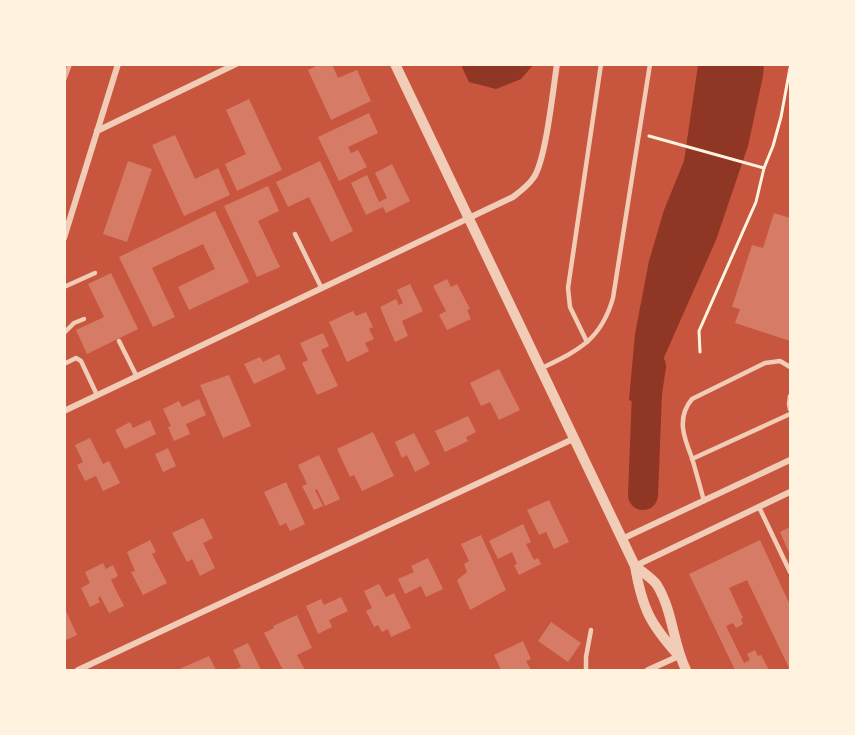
<svg xmlns="http://www.w3.org/2000/svg" width="855" height="735" font-family="'Varela Round',sans-serif">
  <style>
    .water { fill: #8f3625 }
    .lines { fill: none; stroke-linecap: round; stroke-linejoin: round }
    .river { stroke: #8f3625; stroke-width: 30 }
    .building { fill: #d67c66 }
    .path { stroke: #fff3e0; stroke-width: 3 }
    .service { stroke: #f1ccb7; stroke-width: 4.5 }
    .minor { stroke: #f1ccb7; stroke-width: 6 }
    .tertiary { stroke: #f1ccb7; stroke-width: 10 }
    .rail { stroke: #e9b49f; stroke-width: 4.5 }
  </style>
  <rect width="100%" height="100%" fill="#c8553d"/>
  <g class="water">
    <polygon points="461,65 533,65 521,79 496,89 469,82"/>
    <polygon points="698,65 764,65 763,76 748,146 716,240 662,362 651,407 629,400 635,334 649,261 664,210 684,161"/>
  </g>
  <g class="lines">
    <polyline class="river" points="643,495 647,393 651,366"/>
  </g>
  <g class="building">
    <polygon points="320,64 332,64 338,78 357,70 371,101 331,120 308,70"/>
    <polygon points="249,99 282,170 237,191 225,164 246,154 226,110"/>
    <polygon points="369,113 378,133 348,147 351,153 358,150 367,167 339,181 318,137"/>
    <polygon points="175,135 195,179 218,168 230,195 184,216 152,145"/>
    <polygon points="128,161 152,169 127,242 103,234"/>
    <polygon points="320,161 353,231 331,242 309,197 288,207 276,182"/>
    <polygon points="392,164 410,201 386,213 383,207 366,215 351,183 367,175 379,202 387,198 375,173"/>
    <polygon points="268,186 279,211 258,221 280,267 257,277 224,206"/>
    <polygon points="215,211 249,282 189,310 178,287 215,269 203,244 152,268 175,317 153,327 119,257"/>
    <polygon points="774,213 790,218 790,341 735,323 740,309 732,307 752,245 763,248"/>
    <polygon points="111,273 138,329 87,354 76,330 104,317 88,284"/>
    <polygon points="447,279 451,287 457,284 470,309 467,310 471,319 447,330 439,315 446,311 433,286"/>
    <polygon points="410,284 423,311 402,321 408,336 395,342 380,307 396,299 399,305 403,303 397,290"/>
    <polygon points="353,311 356,316 366,312 373,327 369,329 374,339 365,343 369,351 347,362 329,322"/>
    <polygon points="323,333 329,346 321,350 338,386 317,395 302,363 308,360 300,343"/>
    <polygon points="279,354 286,369 254,384 244,364 260,357 263,362"/>
    <polygon points="499,369 520,410 499,420 490,402 481,406 470,383"/>
    <polygon points="229,375 251,426 223,438 200,385"/>
    <polygon points="199,399 206,415 186,424 190,434 174,441 168,427 171,426 163,409 179,401 182,407"/>
    <polygon points="468,416 476,432 466,437 468,441 445,452 435,431"/>
    <polygon points="150,420 156,434 125,449 115,430 130,422 133,428"/>
    <polygon points="373,432 394,476 362,491 354,475 350,477 337,449"/>
    <polygon points="414,433 430,464 415,472 407,455 402,458 395,442"/>
    <polygon points="90,438 103,464 109,461 120,483 103,491 96,476 85,481 77,465 83,462 75,445"/>
    <polygon points="168,448 176,466 163,472 155,454"/>
    <polygon points="319,455 340,499 325,506 317,489 315,490 323,506 314,510 302,486 307,484 298,465"/>
    <polygon points="286,482 305,524 290,531 286,523 280,526 264,492"/>
    <polygon points="549,500 569,542 554,549 546,532 539,535 527,510"/>
    <polygon points="203,518 213,538 203,543 215,568 200,576 192,559 187,562 172,533"/>
    <polygon points="523,524 531,542 526,544 534,560 538,558 541,564 519,575 514,565 517,564 512,552 498,559 489,541"/>
    <polygon points="790,527 790,555 780,532"/>
    <polygon points="481,535 506,590 470,610 457,580 467,572 464,564 469,561 461,544"/>
    <polygon points="150,540 156,552 152,554 167,583 143,595 131,572 135,571 127,552"/>
    <polygon points="760,540 790,605 790,670 747,580 729,588 743,618 741,619 743,624 736,628 733,623 726,626 744,663 750,660 747,654 755,650 758,656 761,655 769,670 735,670 689,574"/>
    <polygon points="428,558 443,589 426,597 421,586 405,594 398,579 414,572 411,566"/>
    <polygon points="103,563 106,569 113,565 118,576 111,580 124,606 109,613 100,596 98,598 100,602 90,607 81,588 90,583 85,572"/>
    <polygon points="379,584 386,597 394,593 411,628 391,637 388,629 382,632 378,625 374,627 366,611 372,608 364,591"/>
    <polygon points="341,597 348,611 329,620 332,627 318,634 306,606 321,599 324,605"/>
    <polygon points="64,607 77,635 64,641"/>
    <polygon points="297,615 312,648 297,655 305,670 283,670 264,633 274,628 273,626"/>
    <polygon points="551,622 581,643 568,662 538,641"/>
    <polygon points="523,641 531,659 526,661 531,670 501,670 494,655"/>
    <polygon points="248,643 261,670 233,670 241,667 233,650"/>
    <polygon points="209,656 216,670 177,670"/>
  </g>
  <g class="lines">
    <g class="path">
      <polyline points="649,136 764,168"/>
      <polyline points="700,352 699,331 756,202 764,168 773,146 781,117 790,68"/>
    </g>
    <g class="service">
      <polyline points="295,234 321,287"/>
      <polyline points="64,287 95,273"/>
      <polyline points="64,333 74,323 84,319"/>
      <polyline points="119,341 137,377"/>
      <polyline points="587,342 570,307 568,288 601,64"/>
      <polyline points="66,363 76,358 81,361 97,395"/>
      <path d="M542 368C579 350 601 340 613 298L650 64"/>
      <polyline points="790,396 789,404 790,409"/>
      <polyline points="692,459 790,414"/>
      <path d="M704 501C700 486 696 472 692 458 684 438 676 418 692 399L765 363 780 361 790 367"/>
      <polyline points="759,507 790,572"/>
      <polyline points="586,670 586,657 591,630"/>
    </g>
    <g class="minor">
      <polyline points="97,131 236,64"/>
      <polyline points="64,238 118,64"/>
      <path d="M64 411 513 197C521 191 529 185 534 177 546 159 553 89 557 64"/>
      <polyline points="622,539 790,460"/>
      <polyline points="635,566 790,492"/>
      <polyline points="78,670 573,439"/>
      <polyline points="648,670 679,656"/>
    </g>
    <g class="tertiary">
      <path d="M395 64 635 566C642 608 650 624 679 656"/>
      <path d="M635 566C642 572 652 578 657 585 673 611 673 644 686 670"/>
    </g>
    <polyline class="rail" points="64,80 70,64"/>
  </g>
  <rect width="855" height="735" fill="none" stroke="#fff3e0" stroke-width="132"/>
</svg>
